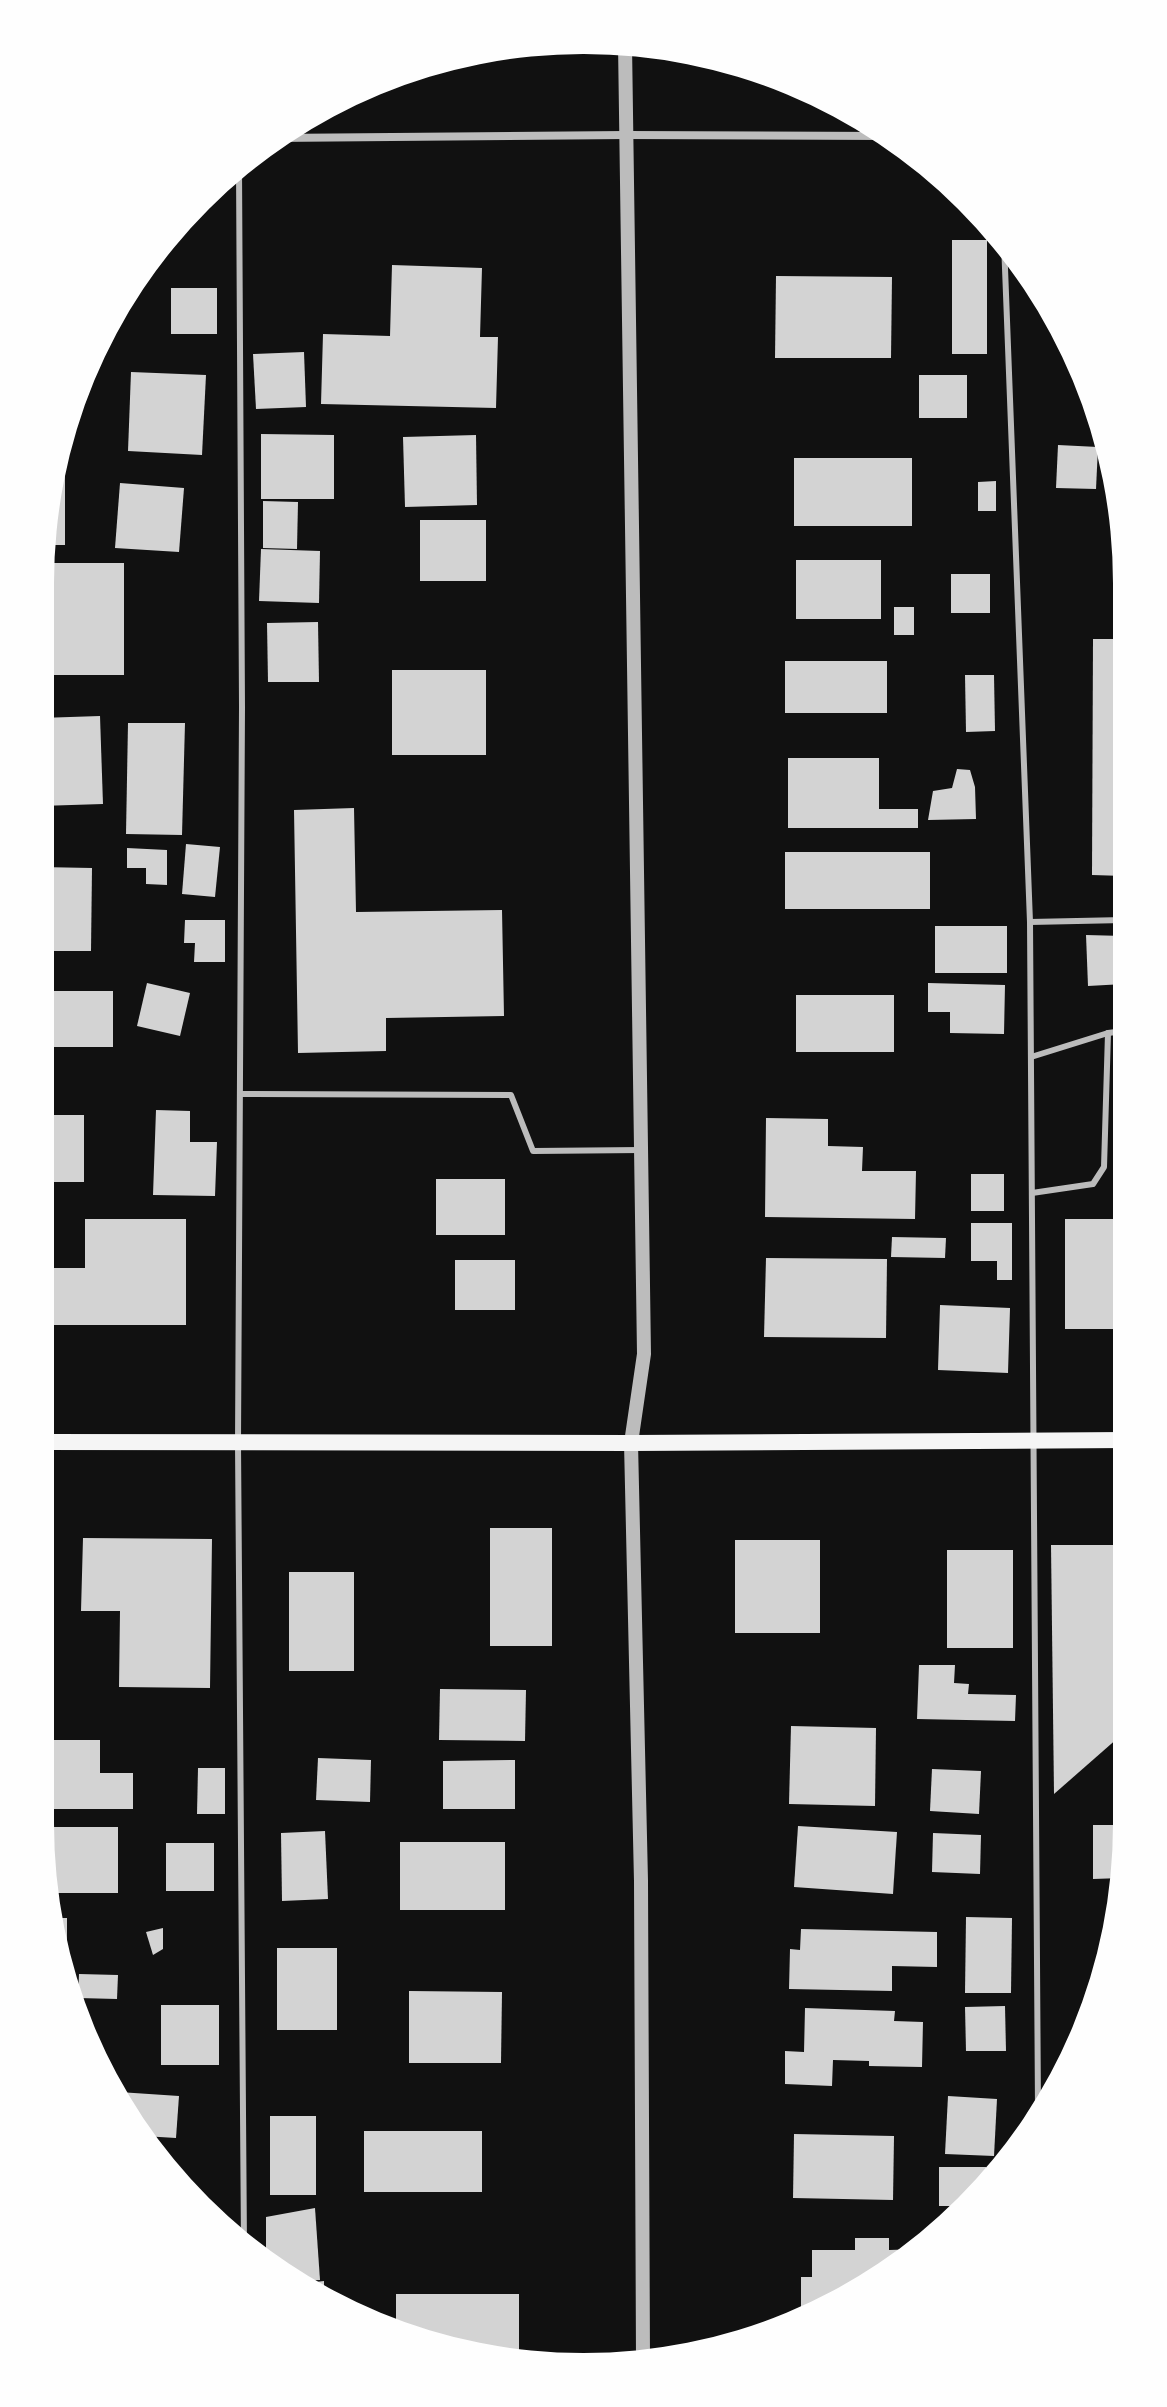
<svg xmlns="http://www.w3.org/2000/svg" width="1167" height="2407" font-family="'Fira Sans',sans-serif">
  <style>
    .building { fill: #d3d3d3 }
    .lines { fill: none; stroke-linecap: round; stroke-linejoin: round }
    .service { stroke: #bcbcbc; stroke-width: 6 }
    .minor { stroke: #bcbcbc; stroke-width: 8 }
    .tertiary { stroke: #bcbcbc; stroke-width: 14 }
    .secondary { stroke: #f5f5f5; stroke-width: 16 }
  </style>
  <rect width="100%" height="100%" fill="#111"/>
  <g class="building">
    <rect x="952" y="240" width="35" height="114"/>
    <polygon points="392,265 482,268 480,337 498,337 496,408 321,404 323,334 390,336"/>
    <polygon points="776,276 892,277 891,358 775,358"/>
    <rect x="171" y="288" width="46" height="46"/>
    <polygon points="1068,345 1078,362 1068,362"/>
    <polygon points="304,352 306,407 256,409 253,354"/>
    <polygon points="131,372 206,375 202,455 128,451"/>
    <rect x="919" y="375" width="48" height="43"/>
    <polygon points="261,434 334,435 334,499 261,499"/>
    <polygon points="476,435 477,505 405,507 403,437"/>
    <polygon points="1058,445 1098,447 1096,489 1056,488"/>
    <rect x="794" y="458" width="118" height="68"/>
    <polygon points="51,476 65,476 65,545 44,545"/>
    <polygon points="996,481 996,511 978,511 978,482"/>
    <polygon points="120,483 184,488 179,552 115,548"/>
    <polygon points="263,501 298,502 297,549 263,548"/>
    <rect x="420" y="520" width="66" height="61"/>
    <polygon points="261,549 320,551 319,603 259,601"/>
    <rect x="796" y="560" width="85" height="59"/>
    <polygon points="42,563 124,563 124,675 40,675"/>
    <rect x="951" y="574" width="39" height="39"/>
    <rect x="894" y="607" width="20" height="28"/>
    <polygon points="318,622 319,682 268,682 267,623"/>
    <polygon points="1093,639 1123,639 1124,876 1092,875"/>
    <rect x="785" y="661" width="102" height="52"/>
    <rect x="392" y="670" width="94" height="85"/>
    <polygon points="965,675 994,675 995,731 966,732"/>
    <polygon points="100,716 103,804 40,806 40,718"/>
    <polygon points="128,723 185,723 182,835 126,834"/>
    <polygon points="788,758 879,758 879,809 918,809 918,828 788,828"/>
    <polygon points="957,769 970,770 975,787 976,819 928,820 933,791 952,788"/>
    <polygon points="354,808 356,912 502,910 504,1016 386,1018 386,1051 298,1053 294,810"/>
    <polygon points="186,844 220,847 215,897 182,894"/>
    <polygon points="127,848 167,850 167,885 146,884 146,868 127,868"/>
    <rect x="785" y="852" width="145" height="57"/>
    <polygon points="40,867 92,868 91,951 40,951"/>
    <polygon points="185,920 225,920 225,962 194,962 195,943 184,943"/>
    <rect x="935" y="926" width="72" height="47"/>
    <polygon points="1086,935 1124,936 1124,984 1088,986"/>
    <polygon points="147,983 190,993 180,1036 137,1026"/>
    <polygon points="928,983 1005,985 1004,1034 950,1033 950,1012 928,1012"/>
    <rect x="40" y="991" width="73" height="56"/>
    <rect x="796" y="995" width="98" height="57"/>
    <polygon points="156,1110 190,1111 190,1142 217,1142 215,1196 153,1195"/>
    <rect x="40" y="1115" width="44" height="67"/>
    <polygon points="766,1118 828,1119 828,1146 863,1147 862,1171 916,1171 915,1219 765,1217"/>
    <rect x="971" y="1174" width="33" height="37"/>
    <rect x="436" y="1179" width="69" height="56"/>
    <polygon points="85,1219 186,1219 186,1325 43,1325 43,1268 85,1268"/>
    <rect x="1065" y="1219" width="60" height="110"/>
    <polygon points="971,1223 1012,1223 1012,1280 997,1280 997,1261 971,1261"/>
    <polygon points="892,1237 946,1238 945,1258 891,1257"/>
    <polygon points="766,1258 887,1259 886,1338 764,1337"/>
    <rect x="455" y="1260" width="60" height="50"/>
    <polygon points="940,1305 1010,1308 1008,1373 938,1370"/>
    <rect x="490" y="1528" width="62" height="118"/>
    <polygon points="83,1538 212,1539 210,1688 119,1687 120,1611 81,1611"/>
    <rect x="735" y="1540" width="85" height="93"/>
    <polygon points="1051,1545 1126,1545 1127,1730 1054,1794"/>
    <rect x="947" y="1550" width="66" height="98"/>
    <rect x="289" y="1572" width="65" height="99"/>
    <polygon points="919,1665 955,1665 954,1683 969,1684 968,1694 1016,1695 1015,1721 917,1719"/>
    <polygon points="440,1689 526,1690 525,1741 439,1740"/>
    <polygon points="791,1726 876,1728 875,1806 789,1804"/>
    <polygon points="40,1740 100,1740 100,1773 133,1773 133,1809 40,1809"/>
    <polygon points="318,1758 371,1760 370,1802 316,1800"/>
    <polygon points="515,1760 515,1809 443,1809 443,1761"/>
    <polygon points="198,1768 225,1768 225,1814 197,1814"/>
    <polygon points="932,1769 981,1771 979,1814 930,1811"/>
    <polygon points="1093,1825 1127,1825 1122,1878 1093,1879"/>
    <polygon points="798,1826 897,1832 893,1894 794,1887"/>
    <polygon points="41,1827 118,1827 118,1893 51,1893"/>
    <polygon points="325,1831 328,1899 282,1901 281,1833"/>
    <polygon points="933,1833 981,1835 980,1874 932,1872"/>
    <rect x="400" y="1842" width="105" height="68"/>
    <rect x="166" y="1843" width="48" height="48"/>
    <polygon points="966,1917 1012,1918 1011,1993 965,1993"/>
    <polygon points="56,1918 67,1918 67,1979 66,1979"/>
    <polygon points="163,1928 163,1949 153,1955 146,1932"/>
    <polygon points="801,1929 937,1932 937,1967 892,1966 892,1991 789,1989 790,1949 800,1950"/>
    <rect x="277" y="1948" width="60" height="82"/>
    <polygon points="79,1974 118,1975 117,1999 78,1998"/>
    <polygon points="409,1991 502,1992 501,2063 409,2063"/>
    <rect x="161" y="2005" width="58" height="60"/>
    <polygon points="1005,2006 1006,2051 966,2051 965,2007"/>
    <polygon points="74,2007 84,2007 84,2027"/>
    <polygon points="805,2008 895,2011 894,2021 923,2022 922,2067 869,2066 869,2061 833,2060 832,2086 785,2084 785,2051 804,2052"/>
    <polygon points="119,2092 179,2096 176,2138 143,2136"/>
    <polygon points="948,2096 997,2099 994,2156 945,2154"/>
    <rect x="270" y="2116" width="46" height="79"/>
    <rect x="364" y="2131" width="118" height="61"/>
    <polygon points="794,2134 894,2136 893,2200 793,2198"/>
    <polygon points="939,2167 986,2167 986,2187 966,2206 939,2206"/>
    <polygon points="315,2208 320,2280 293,2281 266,2261 266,2217"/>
    <polygon points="855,2238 889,2238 889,2250 920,2249 828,2309 801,2309 801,2277 812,2277 812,2250 855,2250"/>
    <polygon points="324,2281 324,2299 298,2284"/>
    <polygon points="396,2294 519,2294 519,2356 476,2356 396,2326"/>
  </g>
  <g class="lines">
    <g class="service">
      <polyline points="239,167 242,707 238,1443 244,2246"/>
      <polyline points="1004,242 1030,922 1038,2109"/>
      <polyline points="1030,922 1124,920"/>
      <polyline points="1108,1033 1124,1031"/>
      <polyline points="1031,1057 1108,1033 1104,1167 1093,1184 1032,1193"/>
      <polyline points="240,1094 511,1095 533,1151 641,1150"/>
    </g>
    <polyline class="minor" points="274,138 626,135 887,136"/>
    <polyline class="tertiary" points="625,44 644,1354 631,1443 641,1881 643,2362"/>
    <polyline class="secondary" points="40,1442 631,1443 1126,1440"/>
  </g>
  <path d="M0 0H1167V2407H0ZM583 54H584A529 529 0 0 1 1113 583V1824A529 529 0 0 1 584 2353H583A529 529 0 0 1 54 1824V583A529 529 0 0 1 583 54Z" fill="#fefefe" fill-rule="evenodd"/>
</svg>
